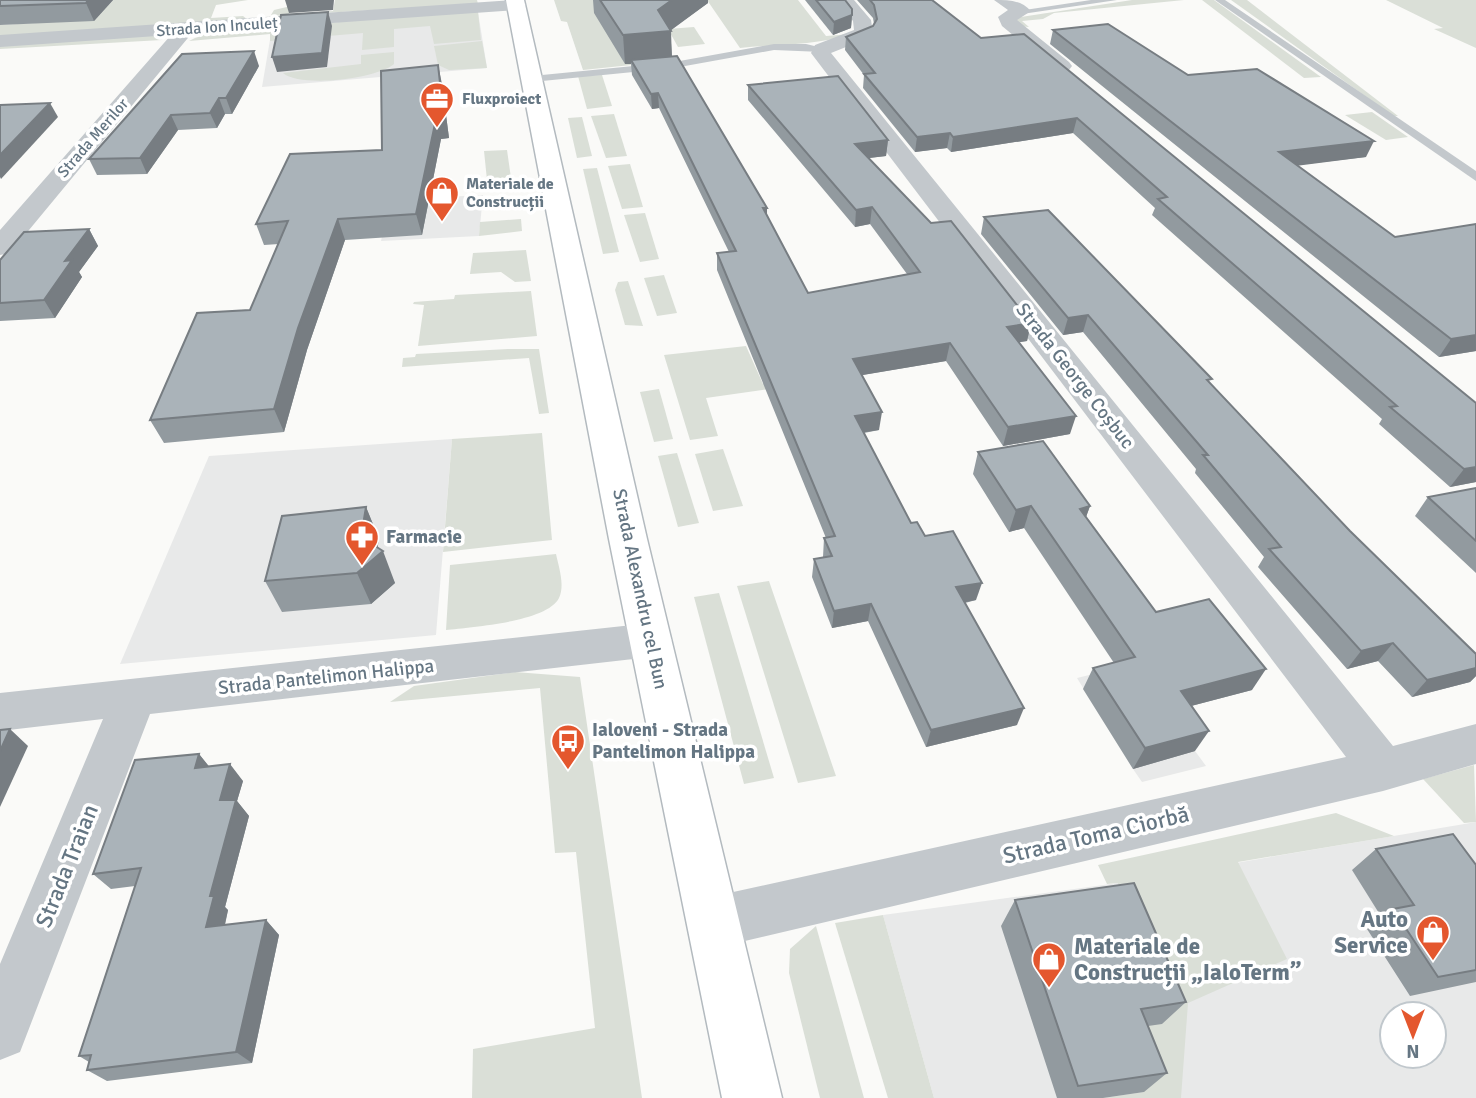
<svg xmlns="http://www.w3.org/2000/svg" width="1476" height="1098" font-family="Signika,sans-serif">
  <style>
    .built { fill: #e8e9e9; fill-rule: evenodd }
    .green { fill: #dadfd7 }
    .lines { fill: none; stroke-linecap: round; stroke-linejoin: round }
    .secondary-casing { stroke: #b3babf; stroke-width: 3 }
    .service { fill: #c3c8cc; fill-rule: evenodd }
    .minor { fill: #c3c8cc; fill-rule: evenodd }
    .secondary { fill: #fff; fill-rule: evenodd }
    .wall { fill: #929a9f }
    .shaded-wall { fill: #777d82 }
    .building { fill: #aab3b9; stroke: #777d82; stroke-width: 2 }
    .labels { text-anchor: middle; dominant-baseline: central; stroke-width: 7; stroke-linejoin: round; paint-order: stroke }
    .far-street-label { font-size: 16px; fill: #657683; stroke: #fff }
    .far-poi-label { font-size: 16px; font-weight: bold; fill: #657683; stroke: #fff; text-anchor: start }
    .street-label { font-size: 19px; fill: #657683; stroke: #fff }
    .poi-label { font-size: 19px; font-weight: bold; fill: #657683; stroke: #fff; text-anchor: start }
    .near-street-label { font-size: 23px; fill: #657683; stroke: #fff }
    .near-poi-label { font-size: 23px; font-weight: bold; fill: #657683; stroke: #fff; text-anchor: end }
  </style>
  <rect width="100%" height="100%" fill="#fafaf8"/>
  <g class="built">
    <polygon points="478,12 487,68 262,87 271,34"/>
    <polygon points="483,195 479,236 381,241 390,200"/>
    <polygon points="452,439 436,635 120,664 209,456"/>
    <polygon points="1134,664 1195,751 1206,766 1142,782 1133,769 1077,678"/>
    <path d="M1476 822V1098H934L883 915 1118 883ZM1392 1014H1434V1056H1392Z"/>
  </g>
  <g class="green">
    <polygon points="61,0 248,0 216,5 211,18 243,16 248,20 0,37 0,25 36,23"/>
    <polygon points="335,0 477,0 478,4 272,16 271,15 274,10 291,6 289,14 333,11"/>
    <polygon points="554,0 619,0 612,20 631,65 583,70 567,22 561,21"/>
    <path d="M707 0H798L826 36 851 34C815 46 778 44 740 48Z"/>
    <polygon points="1132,0 1184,0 1054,13 1043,19 1022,21 1029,27 1018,26 1015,18"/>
    <polygon points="1202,0 1214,0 1321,77 1304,78"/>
    <polygon points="1231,0 1247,0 1398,116 1393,116"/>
    <polygon points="1386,0 1476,0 1476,48 1434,29 1443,28"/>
    <polygon points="460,12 478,12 481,40 434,44 430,26 394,29 394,47 362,50 363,33 270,41 270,34 189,41 205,33"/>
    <polygon points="694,27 705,44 678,47 668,29"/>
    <polygon points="166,34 162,40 0,49 0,45"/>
    <polygon points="482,41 487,68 449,70 438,65 434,46"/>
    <path d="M394 52V64C377 79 300 88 283 73L361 64V55Z"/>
    <polygon points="602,75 612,106 587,109 578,76"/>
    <polygon points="1372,112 1408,137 1386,140 1345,115"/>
    <polygon points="614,114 627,156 606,158 591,116"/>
    <polygon points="582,117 592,156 577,158 568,118"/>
    <polygon points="507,150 511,178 487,180 484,151"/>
    <polygon points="630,164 643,207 622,209 608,166"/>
    <polygon points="597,168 619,252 603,254 583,169"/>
    <polygon points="645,213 659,259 640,262 624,215"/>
    <polygon points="521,219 522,231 479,236 480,222"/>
    <polygon points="526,250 531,281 515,282 501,272 470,274 473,253"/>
    <polygon points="664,275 677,313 657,316 644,278"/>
    <polygon points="628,281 643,326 625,325 615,290 618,282"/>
    <polygon points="531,291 537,336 418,346 424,305 413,304 414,302 454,299 455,295"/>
    <polygon points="746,346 763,384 831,375 859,376 706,398 718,436 690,440 664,355"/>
    <polygon points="508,349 539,349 549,413 539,414 529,358 402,367 403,358 415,357 416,354"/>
    <polygon points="659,389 673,439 654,442 640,392"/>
    <polygon points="542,433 552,540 443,552 452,439"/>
    <polygon points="723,449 743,506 713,511 695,454"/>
    <polygon points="677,453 699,523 678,527 658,456"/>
    <path d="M556 554C559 568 565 585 559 598 547 622 472 627 446 630L450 565Z"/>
    <polygon points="769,581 836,776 798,783 737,586"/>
    <polygon points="719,593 774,778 744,784 694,597"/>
    <polygon points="515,672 580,677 642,1098 472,1098 473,1049 595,1028 576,852 555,853 540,688 390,702 414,686"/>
    <polygon points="1474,765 1476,822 1464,823 1423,779"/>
    <polygon points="1336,813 1394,836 1238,862 1287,959 1188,1003 1181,1098 1103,1098 1144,1092 1115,909 1118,883 1107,884 1098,865"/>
    <polygon points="883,915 934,1098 888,1098 835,923"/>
    <polygon points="816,926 864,1098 820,1098 789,973 790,949"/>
  </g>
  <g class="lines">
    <g class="secondary-casing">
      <polygon id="secondary" points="506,0 524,0 647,539 782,1098 722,1098 609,539"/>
    </g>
    <g class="service">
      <polygon points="1091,0 1117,0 1022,14 1018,11"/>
      <polygon points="1215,0 1225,0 1476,171 1476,181"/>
      <polygon points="774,44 806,44 827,49 822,52 774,50 674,68 532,82 527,79 532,76 674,62"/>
    </g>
    <g class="minor">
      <polygon points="513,0 523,1 526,5 517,10 192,33 10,253 0,255 0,230 171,35 0,47 0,35"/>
      <polygon points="836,0 854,0 871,20 873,33 871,37 831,53 1393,746 1476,724 1476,764 1383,791 715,948 696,941 689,922 696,903 715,896 1346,757 811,53 815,45 854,30 853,21"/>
      <path d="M994 0C1009 0 1021 0 1031 11L1017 20 1069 62 1072 66 1069 70H1055L1002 26 998 17 1008 10Z"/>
      <polygon points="651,623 666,628 672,640 666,652 651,657 150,714 20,1052 0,1060 0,964 103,719 0,731 0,693"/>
    </g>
    <use href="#secondary" class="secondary"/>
  </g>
  <g class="wall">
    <polygon points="0,0 113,0 94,21 0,25"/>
    <polygon points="593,0 708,0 708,3 670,30 672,56 767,217 808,293 907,274 870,224 855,227 748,100 748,85 888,140 886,156 868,158 931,223 1031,323 1027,341 1019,342 1070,434 1003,446 946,361 862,375 879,430 864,433 911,523 925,536 976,600 965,603 1017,725 926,747 868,621 832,628 812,577 814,559 823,557 824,538 826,538 717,270 717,253 729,252 659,108 652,109 632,75 631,64 625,64 594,13"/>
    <polygon points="805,0 845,0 852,15 851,28 833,35"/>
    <polygon points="857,0 932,0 981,38 1476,403 1476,482 1450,487 1379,424 1382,419 1152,215 1155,208 1073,133 951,152 947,148 915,152 863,88 864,75 845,50 846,37 873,26 874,24 873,18"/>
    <polygon points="1053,30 1188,75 1366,157 1297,165 1476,351 1439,357 1050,44"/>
    <polygon points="259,66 232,114 225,114 217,128 178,130 147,174 97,175 89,159"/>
    <polygon points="442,84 449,138 441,139 422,235 345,240 307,350 284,432 164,443 150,420 250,310 279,244 264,245 256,224 382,150"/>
    <polygon points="984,217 1210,383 1350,531 1476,654 1476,676 1470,682 1412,697 1378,661 1347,669 1258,567 1264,557 1195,473 1196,469 1083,332 1063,335 981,234"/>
    <polygon points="89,229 98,246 79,272 82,277 55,318 0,321 0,260"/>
    <polygon points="978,452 1090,506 1086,517 1156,612 1252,690 1191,706 1195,751 1133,769 1083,689 1093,668 1114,663 1024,528 1009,532 973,474"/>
    <polygon points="1476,488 1476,573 1415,516 1428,497"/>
    <polygon points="366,507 379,539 377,548 395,583 371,604 282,612 265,581"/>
    <polygon points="199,754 209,767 243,781 237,801 249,816 225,907 228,910 225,925 266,920 279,935 252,1063 107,1081 87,1070 89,1062 79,1056 135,886 111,889 93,874"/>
    <polygon points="1376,849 1476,865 1476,982 1410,996 1367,929 1382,918 1352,870"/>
    <polygon points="1015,900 1186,1002 1162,1024 1148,1026 1167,1073 1144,1092 1103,1098 1057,1098 1001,926"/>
  </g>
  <g class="shaded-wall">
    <polygon points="88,0 113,0 94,21 86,3"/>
    <polygon points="285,0 334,0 333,10 289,13"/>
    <polygon points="672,0 708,0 708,3 670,31 671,31 672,60 631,60 631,64 625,64 623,35"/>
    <polygon points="328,12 332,26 327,67 277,72 272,57"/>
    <polygon points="852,15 851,28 833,35 834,22"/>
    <polygon points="254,51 259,66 232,114 226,98"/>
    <polygon points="438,65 442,84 449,138 441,139 422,235 416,214"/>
    <polygon points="658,93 659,108 652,109 651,94"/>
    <polygon points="219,98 225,114 217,128 210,113"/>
    <polygon points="50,103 58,117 1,179 0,177 0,155"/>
    <polygon points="171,115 178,130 147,174 140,158"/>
    <polygon points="1077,118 1073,133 951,152 953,137"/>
    <polygon points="950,133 947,148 915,152 917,137"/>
    <polygon points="888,140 886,156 853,160 855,144"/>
    <polygon points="1374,141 1366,157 1272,169 1279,152"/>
    <polygon points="872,207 870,224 855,227 856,210"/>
    <polygon points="763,208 767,208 767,224"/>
    <polygon points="338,219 345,240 307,350 284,432 274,409 298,328"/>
    <polygon points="89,229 98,246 79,272 82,277 55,318 44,300 65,261"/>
    <polygon points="1088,315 1083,332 1063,335 1068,318"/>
    <polygon points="1031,323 1027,341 1003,345 1007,327"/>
    <polygon points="1476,335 1476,351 1439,357 1451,339"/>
    <polygon points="950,343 946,361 851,377 853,359"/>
    <polygon points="882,412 879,430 853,434 855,416"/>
    <polygon points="1076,416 1070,434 1003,446 1008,427"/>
    <polygon points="1476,467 1476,482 1450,487 1464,469"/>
    <polygon points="1031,506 1024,528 1009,532 1016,510"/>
    <polygon points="1090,506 1082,528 1080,509"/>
    <polygon points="366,507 379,539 376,557 383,551 395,583 371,604 357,573"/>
    <polygon points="982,583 976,600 951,605 956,587"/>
    <polygon points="871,604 868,621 832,628 834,611"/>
    <polygon points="1393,643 1378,661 1347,669 1361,651"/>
    <polygon points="1476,668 1476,676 1470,682 1412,697 1427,680"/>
    <polygon points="1266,669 1252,690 1168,712 1181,691"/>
    <polygon points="1024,708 1017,725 926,747 931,730"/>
    <polygon points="10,729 28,746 0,807 0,751"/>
    <polygon points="1209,731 1195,751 1133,769 1145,748"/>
    <polygon points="199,754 212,770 195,768"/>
    <polygon points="230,764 243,781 237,801 249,816 225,907 228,910 221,941 206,927 220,800"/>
    <polygon points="266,920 279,935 252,1063 236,1052"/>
  </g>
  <g class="building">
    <polygon points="0,0 88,0 86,3 0,6"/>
    <polygon points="600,0 672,0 658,10 671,31 623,35"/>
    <polygon points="816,0 845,0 852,9 852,15 834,22"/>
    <polygon points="870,0 932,0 981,38 1024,34 1476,403 1476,467 1464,469 1390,407 1397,406 1158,199 1167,197 1077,118 953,137 950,133 917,137 864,74 875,73 846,37 873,26 877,19 874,5"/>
    <polygon points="328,12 322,53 272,57 281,15"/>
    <polygon points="1108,24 1188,75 1257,69 1374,141 1279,152 1395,237 1476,224 1476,335 1451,339 1053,30"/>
    <polygon points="254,51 226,98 219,98 210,113 171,115 140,158 89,159 182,54"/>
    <polygon points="677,56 767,208 763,208 808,293 920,272 872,207 856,210 748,85 838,76 888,140 855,144 931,223 951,221 1031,323 1007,327 1076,416 1008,427 950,343 853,359 882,412 855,416 911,523 917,522 925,536 953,531 982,583 956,587 1024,708 931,730 871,604 834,611 814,559 832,556 824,538 835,536 717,253 736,251 658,93 651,94 631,60"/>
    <polygon points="438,65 444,119 436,119 416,214 338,219 298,328 274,409 150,420 197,313 250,310 288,221 256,224 290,154 382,150 381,71"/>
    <polygon points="50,103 0,155 0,105"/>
    <polygon points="1048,210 1212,379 1207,380 1350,531 1476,654 1476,668 1427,680 1393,643 1361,651 1269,549 1281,547 1203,455 1208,455 1088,315 1068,318 984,217"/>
    <polygon points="89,229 65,261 72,260 44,300 0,303 0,260 24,232"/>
    <polygon points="1043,441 1090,506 1080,509 1156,612 1209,599 1266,669 1181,691 1209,731 1145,748 1093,668 1135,657 1031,506 1016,510 978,452"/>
    <polygon points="1476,488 1476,541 1428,497"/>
    <polygon points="366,507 361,537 383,551 357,573 265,581 282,516"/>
    <polygon points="10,729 0,751 0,730"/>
    <polygon points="199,754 195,768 230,764 220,800 236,800 210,896 214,896 206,927 266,920 236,1052 87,1070 91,1055 79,1056 141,868 93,874 135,760"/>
    <polygon points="1453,834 1476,865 1476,970 1438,977 1393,909 1414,905 1376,849"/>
    <polygon points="1134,883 1186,1002 1141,1009 1167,1073 1078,1086 1015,900"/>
  </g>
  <defs>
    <g id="office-pin" transform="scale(1.75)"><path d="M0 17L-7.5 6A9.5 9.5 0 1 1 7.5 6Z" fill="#e4572e" stroke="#fff"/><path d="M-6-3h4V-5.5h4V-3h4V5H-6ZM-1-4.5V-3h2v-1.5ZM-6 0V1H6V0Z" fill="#fff"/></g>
    <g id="shop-pin" transform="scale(1.75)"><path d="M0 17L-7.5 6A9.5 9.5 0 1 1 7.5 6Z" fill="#e4572e" stroke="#fff"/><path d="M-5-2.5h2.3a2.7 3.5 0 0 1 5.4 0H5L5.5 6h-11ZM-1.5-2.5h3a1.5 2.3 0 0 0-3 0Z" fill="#fff"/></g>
    <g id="pharmacy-pin" transform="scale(1.75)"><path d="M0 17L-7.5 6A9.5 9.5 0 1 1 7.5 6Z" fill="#e4572e" stroke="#fff"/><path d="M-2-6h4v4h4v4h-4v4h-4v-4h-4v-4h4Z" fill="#fff"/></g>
    <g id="bus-pin" transform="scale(1.75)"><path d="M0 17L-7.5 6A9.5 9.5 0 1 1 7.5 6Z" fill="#e4572e" stroke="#fff"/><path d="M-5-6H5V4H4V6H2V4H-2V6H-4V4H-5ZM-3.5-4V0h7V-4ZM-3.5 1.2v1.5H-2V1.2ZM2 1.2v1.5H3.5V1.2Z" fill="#fff"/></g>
  </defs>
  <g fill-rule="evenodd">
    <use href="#office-pin" x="437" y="99"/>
    <use href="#shop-pin" x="442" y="193"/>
    <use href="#pharmacy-pin" x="362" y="537"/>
    <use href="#bus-pin" x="568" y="741"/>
    <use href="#shop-pin" x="1433" y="932"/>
    <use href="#shop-pin" x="1049" y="959"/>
  </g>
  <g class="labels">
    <g class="far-street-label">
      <text transform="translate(217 27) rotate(-4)">Strada Ion Inculeț</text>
      <text transform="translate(93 138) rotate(-49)">Strada Merilor</text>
    </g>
    <g class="far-poi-label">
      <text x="462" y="99">Fluxproiect</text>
      <text x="466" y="184">Materiale de<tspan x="466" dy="18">Construcții</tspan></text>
    </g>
    <g class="street-label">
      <text transform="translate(1075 376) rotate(52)">Strada George Coșbuc</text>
      <text transform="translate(640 589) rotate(78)">Strada Alexandru cel Bun</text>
      <text transform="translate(326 677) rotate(-6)">Strada Pantelimon Halippa</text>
    </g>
    <g class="poi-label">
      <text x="386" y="537">Farmacie</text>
      <text x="592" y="730">Ialoveni - Strada<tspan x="592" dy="22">Pantelimon Halippa</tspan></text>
    </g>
    <g class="near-street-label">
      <text transform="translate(1096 835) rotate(-13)">Strada Toma Ciorbă</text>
      <text transform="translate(67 866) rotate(-68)">Strada Traian</text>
    </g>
    <g class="near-poi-label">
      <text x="1408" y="919">Auto<tspan x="1408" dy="26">Service</tspan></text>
      <text x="1074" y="946" text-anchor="start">Materiale de<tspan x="1074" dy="26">Construcții „IaloTerm”</tspan></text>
    </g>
  </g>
  <g transform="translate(1413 1035) rotate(180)"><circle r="33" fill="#ffffff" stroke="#c1c8cd" stroke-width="2"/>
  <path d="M0-5L12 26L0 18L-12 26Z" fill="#e4572e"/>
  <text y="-10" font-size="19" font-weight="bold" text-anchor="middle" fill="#657683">N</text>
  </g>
</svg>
